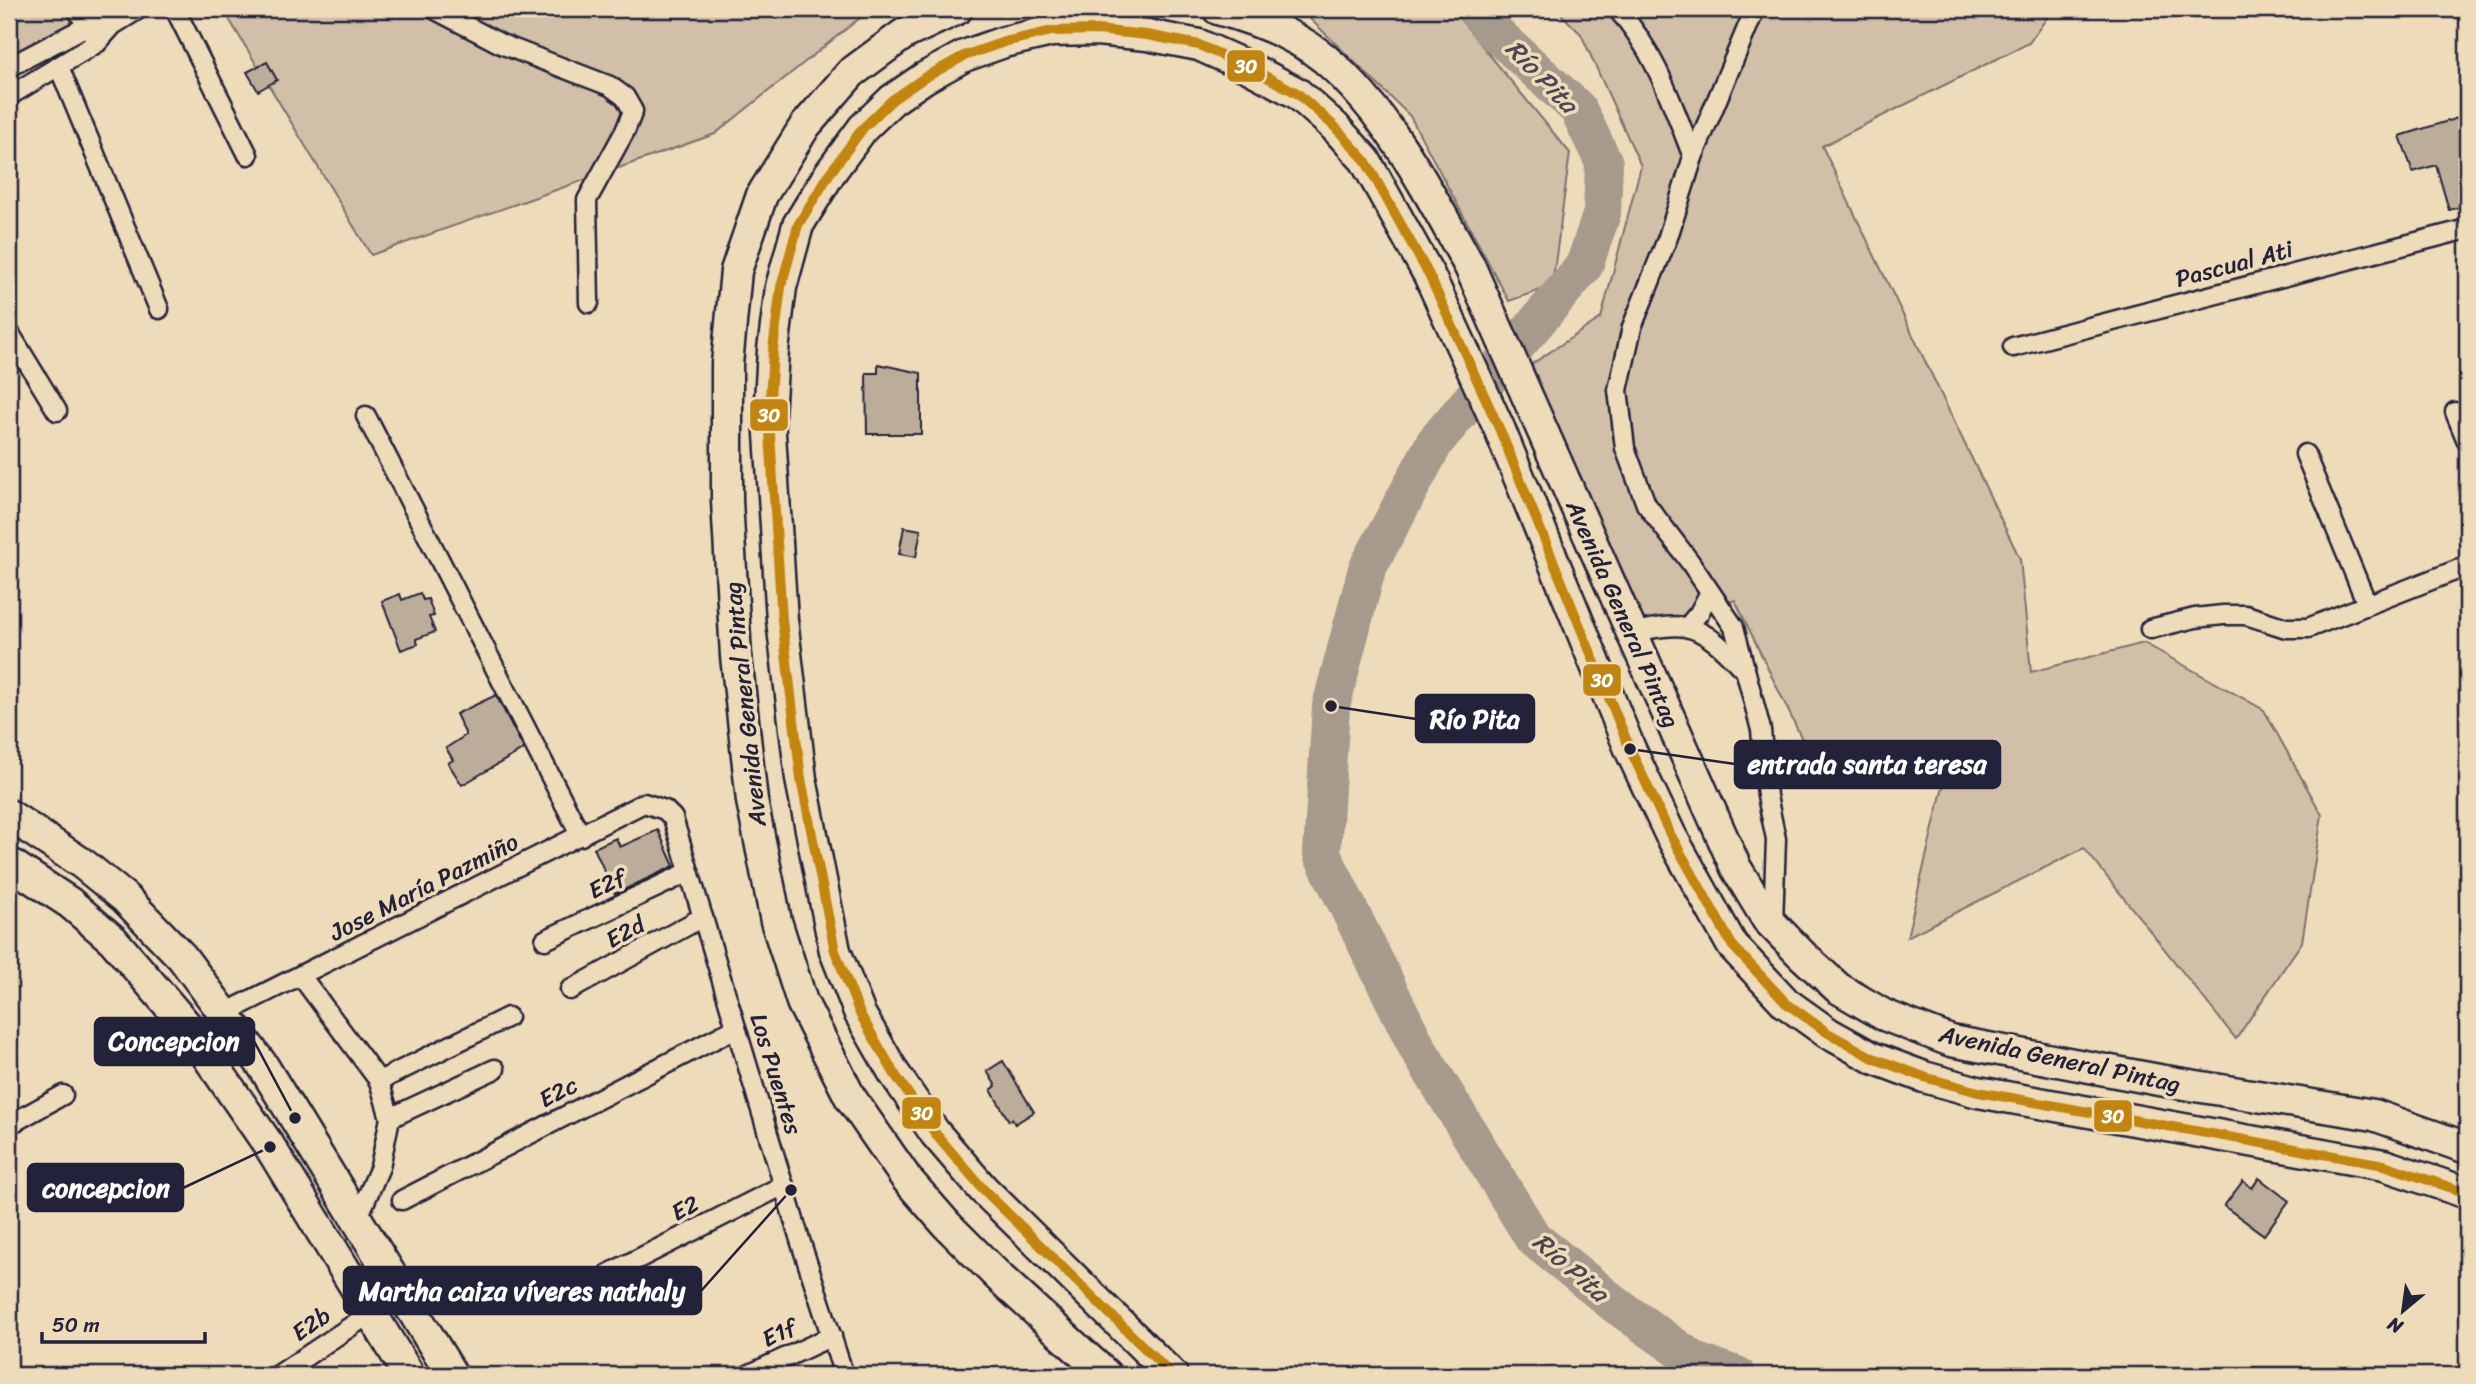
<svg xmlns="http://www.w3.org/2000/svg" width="2476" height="1384" font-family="Sriracha,sans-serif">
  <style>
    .green { fill: #d1c0a7; stroke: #7a7171; stroke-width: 2 }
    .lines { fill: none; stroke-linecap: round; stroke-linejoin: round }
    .river { stroke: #a69a8c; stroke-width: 38 }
    .building { fill: #bbad9a; stroke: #22223b; stroke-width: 2 }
    .minor-casing { stroke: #22223b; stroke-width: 23 }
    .trunk-casing { stroke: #22223b; stroke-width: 35 }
    .minor { stroke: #eedbb9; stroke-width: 18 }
    .trunk { stroke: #eedbb9; stroke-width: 30 }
    .bus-1-casing { stroke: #eedbb9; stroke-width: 16 }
    .bus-1 { stroke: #c2850f; stroke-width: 10 }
    .labels { text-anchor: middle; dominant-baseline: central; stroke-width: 7; stroke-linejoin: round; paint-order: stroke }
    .street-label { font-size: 24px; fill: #22223b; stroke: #eedbb9 }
    .water-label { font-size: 26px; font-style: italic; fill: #4a4653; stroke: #eedbb9 }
    .leader { fill: none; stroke: #22223b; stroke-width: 2.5 }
    .callout-dot { fill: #22223b; stroke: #eedbb9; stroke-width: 2.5 }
    .callout { fill: #22223b; stroke: #22223b; stroke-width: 2.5 }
    .callout-label { font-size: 26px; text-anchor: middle; font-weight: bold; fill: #fff }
    .line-badge { stroke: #eedbb9; stroke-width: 2.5 }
    .badge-label { font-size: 19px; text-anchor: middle; font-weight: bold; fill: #fff }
  </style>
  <rect width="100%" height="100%" fill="#eedbb9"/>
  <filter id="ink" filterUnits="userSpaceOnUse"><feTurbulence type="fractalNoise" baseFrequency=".0143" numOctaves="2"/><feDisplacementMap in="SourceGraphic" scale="14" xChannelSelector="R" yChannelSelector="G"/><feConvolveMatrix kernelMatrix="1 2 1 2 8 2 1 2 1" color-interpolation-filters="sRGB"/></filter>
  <g filter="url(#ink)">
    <g class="green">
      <polygon points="9,9 113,9 9,69"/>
      <polygon points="223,9 871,9 715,134 371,255"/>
      <polygon points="1300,9 1452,9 1570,153 1552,286 1509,301 1410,116"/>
      <polygon points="1556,9 2053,9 2029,43 1822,146 2020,559 2031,672 2144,643 2264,710 2322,815 2302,942 2236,1039 2084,848 1907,937 1948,765 1814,764 1735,600 1645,636 1564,460 1532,364 1601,318 1641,166 1581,34"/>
    </g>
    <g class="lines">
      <polyline class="river" points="1476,9 1490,28 1578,109 1604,163 1602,213 1584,266 1435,442 1367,569 1331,706 1322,854 1418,1049 1533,1238 1617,1306 1697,1362 1737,1375"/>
    </g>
    <g class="building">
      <polygon points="267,62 277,80 258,91 247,72"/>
      <polygon points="2467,115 2467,205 2449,210 2436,165 2413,172 2400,136"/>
      <polygon points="878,364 921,373 921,434 867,434 866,373 878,373"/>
      <polygon points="904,527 921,530 916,557 899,554"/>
      <polygon points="420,593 423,600 428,599 434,616 429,617 435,632 416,639 418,644 401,650 382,601 400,594 402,600"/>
      <polygon points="496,695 524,749 462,785 448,763 453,760 446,748 466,735 456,714"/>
      <polygon points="658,830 674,866 615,894 594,848 616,838 620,847"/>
      <polygon points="1003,1061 1034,1112 1015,1124 1012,1119 1009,1121 991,1090 996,1086 987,1071"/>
      <polygon points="2259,1178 2289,1201 2264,1235 2224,1206 2243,1181 2252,1188"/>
    </g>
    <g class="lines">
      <g class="minor-casing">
        <g id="minor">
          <polyline points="77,9 92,34"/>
          <polyline points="175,9 248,155"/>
          <polyline points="434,9 501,44 610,86 625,97 633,111 625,131 587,200 589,303"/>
          <path d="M1617 9C1655 50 1673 106 1693 157"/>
          <polyline points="1755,9 1693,157 1668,237 1632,327 1618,390 1625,448 1646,504 1690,562 1734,627 1761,730 1767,796 1776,839 1773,923"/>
          <polyline points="9,67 87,26 113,25"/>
          <polyline points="59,67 159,309"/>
          <polyline points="9,96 97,43 113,25 139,9"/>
          <polyline points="9,332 57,411"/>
          <polyline points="2013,347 2467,229"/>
          <polyline points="2455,412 2467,441"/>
          <polyline points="366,416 581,836"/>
          <polyline points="2305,454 2367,604"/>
          <polyline points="1687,627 1699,613 1710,592"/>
          <polyline points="2150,629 2195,618 2223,615 2246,615 2286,628 2308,628 2467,566"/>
          <path d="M1631 632C1648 630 1669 624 1685 627 1707 630 1728 653 1742 668"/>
          <polyline points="545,940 689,872"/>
          <polyline points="301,976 379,1081 390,1118 380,1167 357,1220"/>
          <polyline points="570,990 703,917"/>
          <polyline points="225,1013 644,803 665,810 673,818 800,1240 844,1375"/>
          <polyline points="379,1081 508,1017"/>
          <polyline points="390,1118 495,1069"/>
          <polyline points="9,1125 63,1095"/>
          <polyline points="402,1200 736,1028"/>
          <polyline points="608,1274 784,1185"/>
          <polyline points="278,1375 371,1313"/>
          <polyline points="748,1375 832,1336"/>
        </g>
      </g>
      <g class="trunk-casing">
        <g id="trunk">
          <polyline points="957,9 904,34 851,73 805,126 762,195 736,271 727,364 727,501 736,656 752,801 776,921 802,1002 850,1097 906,1178 947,1225 1001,1279 1106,1375"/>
          <path d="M1218 9C1255 19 1294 34 1324 58 1389 113 1430 194 1470 267L1736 868 1767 919 1802 955 1838 988 1884 1015 1951 1041 2159 1080 2374 1115 2467 1148"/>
          <polyline points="9,815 83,864 125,898 182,957 263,1066 452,1375"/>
          <polyline points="9,863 70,903 113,940 186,1025 270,1147 409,1375"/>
          <polyline points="1172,1375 983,1189 935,1133 894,1073 860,1014 835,951 801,779 782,620 769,418 773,350 781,287 798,225 830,173 863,128 892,100 924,78 964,56 1004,42 1052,31 1097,30 1147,35 1199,45 1248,67 1297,93 1335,127 1365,160 1429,275 1499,428 1630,749 1670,834 1732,945 1786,1003 1828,1033 1873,1058 1924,1077 1978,1092 2384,1165 2467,1193"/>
        </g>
      </g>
      <use href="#minor" class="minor"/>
      <use href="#trunk" class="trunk"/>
      <g class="bus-1-casing">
        <polyline id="bus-1" points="1172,1375 983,1189 935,1133 894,1073 860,1014 835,951 801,779 782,620 769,418 773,350 781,287 798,225 830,173 863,128 892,100 924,78 964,56 1004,42 1052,31 1097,30 1147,35 1199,45 1248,67 1297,93 1335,127 1365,160 1429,275 1499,428 1630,749 1670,834 1732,945 1786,1003 1828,1033 1873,1058 1924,1077 1978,1092 2384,1165 2467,1193"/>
      </g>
      <use href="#bus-1" class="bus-1"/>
    </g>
  </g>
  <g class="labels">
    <g class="street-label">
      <text transform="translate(2234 264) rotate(-15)">Pascual Ati</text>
      <text transform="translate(1623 614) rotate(66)">Avenida General Pintag</text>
      <text transform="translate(745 704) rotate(-96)">Avenida General Pintag</text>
      <text transform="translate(607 884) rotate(-25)">E2f</text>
      <text transform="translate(424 887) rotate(-27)">Jose María Pazmiño</text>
      <text transform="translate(625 932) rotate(-28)">E2d</text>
      <text transform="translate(2060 1059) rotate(12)">Avenida General Pintag</text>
      <text transform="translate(776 1074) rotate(73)">Los Puentes</text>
      <text transform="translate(558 1092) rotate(-27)">E2c</text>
      <text transform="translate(685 1208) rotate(-27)">E2</text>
      <text transform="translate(311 1324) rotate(-34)">E2b</text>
      <text transform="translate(779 1333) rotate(-25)">E1f</text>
    </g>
    <g class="water-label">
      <text transform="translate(1542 76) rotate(46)">Río Pita</text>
      <text transform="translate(1571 1267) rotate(41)">Río Pita</text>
    </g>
  </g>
  <path class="leader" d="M1331 706L1416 719M1630 749L1735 764M295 1118L254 1041M270 1147L183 1188M791 1190L701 1291"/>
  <g class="callout-dot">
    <circle cx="1331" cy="706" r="7"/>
    <circle cx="1630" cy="749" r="7"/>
    <circle cx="295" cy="1118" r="7"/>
    <circle cx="270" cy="1147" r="7"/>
    <circle cx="791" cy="1190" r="7"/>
  </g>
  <g class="callout">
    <rect x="1416" y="695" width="118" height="47" rx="7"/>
    <rect x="1735" y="741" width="265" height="47" rx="7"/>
    <rect x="95" y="1018" width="159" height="47" rx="7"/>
    <rect x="28" y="1164" width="155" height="47" rx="7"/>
    <rect x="344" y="1267" width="357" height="47" rx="7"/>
  </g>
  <g class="callout-label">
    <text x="1475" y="728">Río Pita</text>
    <text x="1867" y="773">entrada santa teresa</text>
    <text x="174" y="1050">Concepcion</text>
    <text x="106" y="1197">concepcion</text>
    <text x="522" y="1300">Martha caiza víveres nathaly</text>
  </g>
  <g class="line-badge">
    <rect x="1226" y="49" width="40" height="34" rx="7" fill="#c2850f"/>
    <rect x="749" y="398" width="40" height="34" rx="7" fill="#c2850f"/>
    <rect x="1582" y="663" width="40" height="34" rx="7" fill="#c2850f"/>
    <rect x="901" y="1096" width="41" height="34" rx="7" fill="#c2850f"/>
    <rect x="2093" y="1099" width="40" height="34" rx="7" fill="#c2850f"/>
  </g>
  <g class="badge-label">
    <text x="1246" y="73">30</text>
    <text x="769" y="422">30</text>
    <text x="1602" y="687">30</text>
    <text x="922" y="1120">30</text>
    <text x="2113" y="1123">30</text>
  </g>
  <rect width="2476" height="1384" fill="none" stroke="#eedbb9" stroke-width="35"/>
  <rect x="18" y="18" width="2441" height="1349" fill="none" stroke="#22223b" stroke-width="2.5" filter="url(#ink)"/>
  <g transform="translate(2403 1311) rotate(209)" stroke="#eedbb9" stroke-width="5" paint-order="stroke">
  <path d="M0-5L12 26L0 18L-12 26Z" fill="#22223b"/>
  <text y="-10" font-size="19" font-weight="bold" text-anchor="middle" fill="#22223b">N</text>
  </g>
  <path d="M42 1332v10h163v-10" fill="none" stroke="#22223b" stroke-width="3.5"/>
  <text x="52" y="1332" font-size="21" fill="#22223b" stroke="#eedbb9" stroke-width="5" paint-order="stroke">50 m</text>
</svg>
